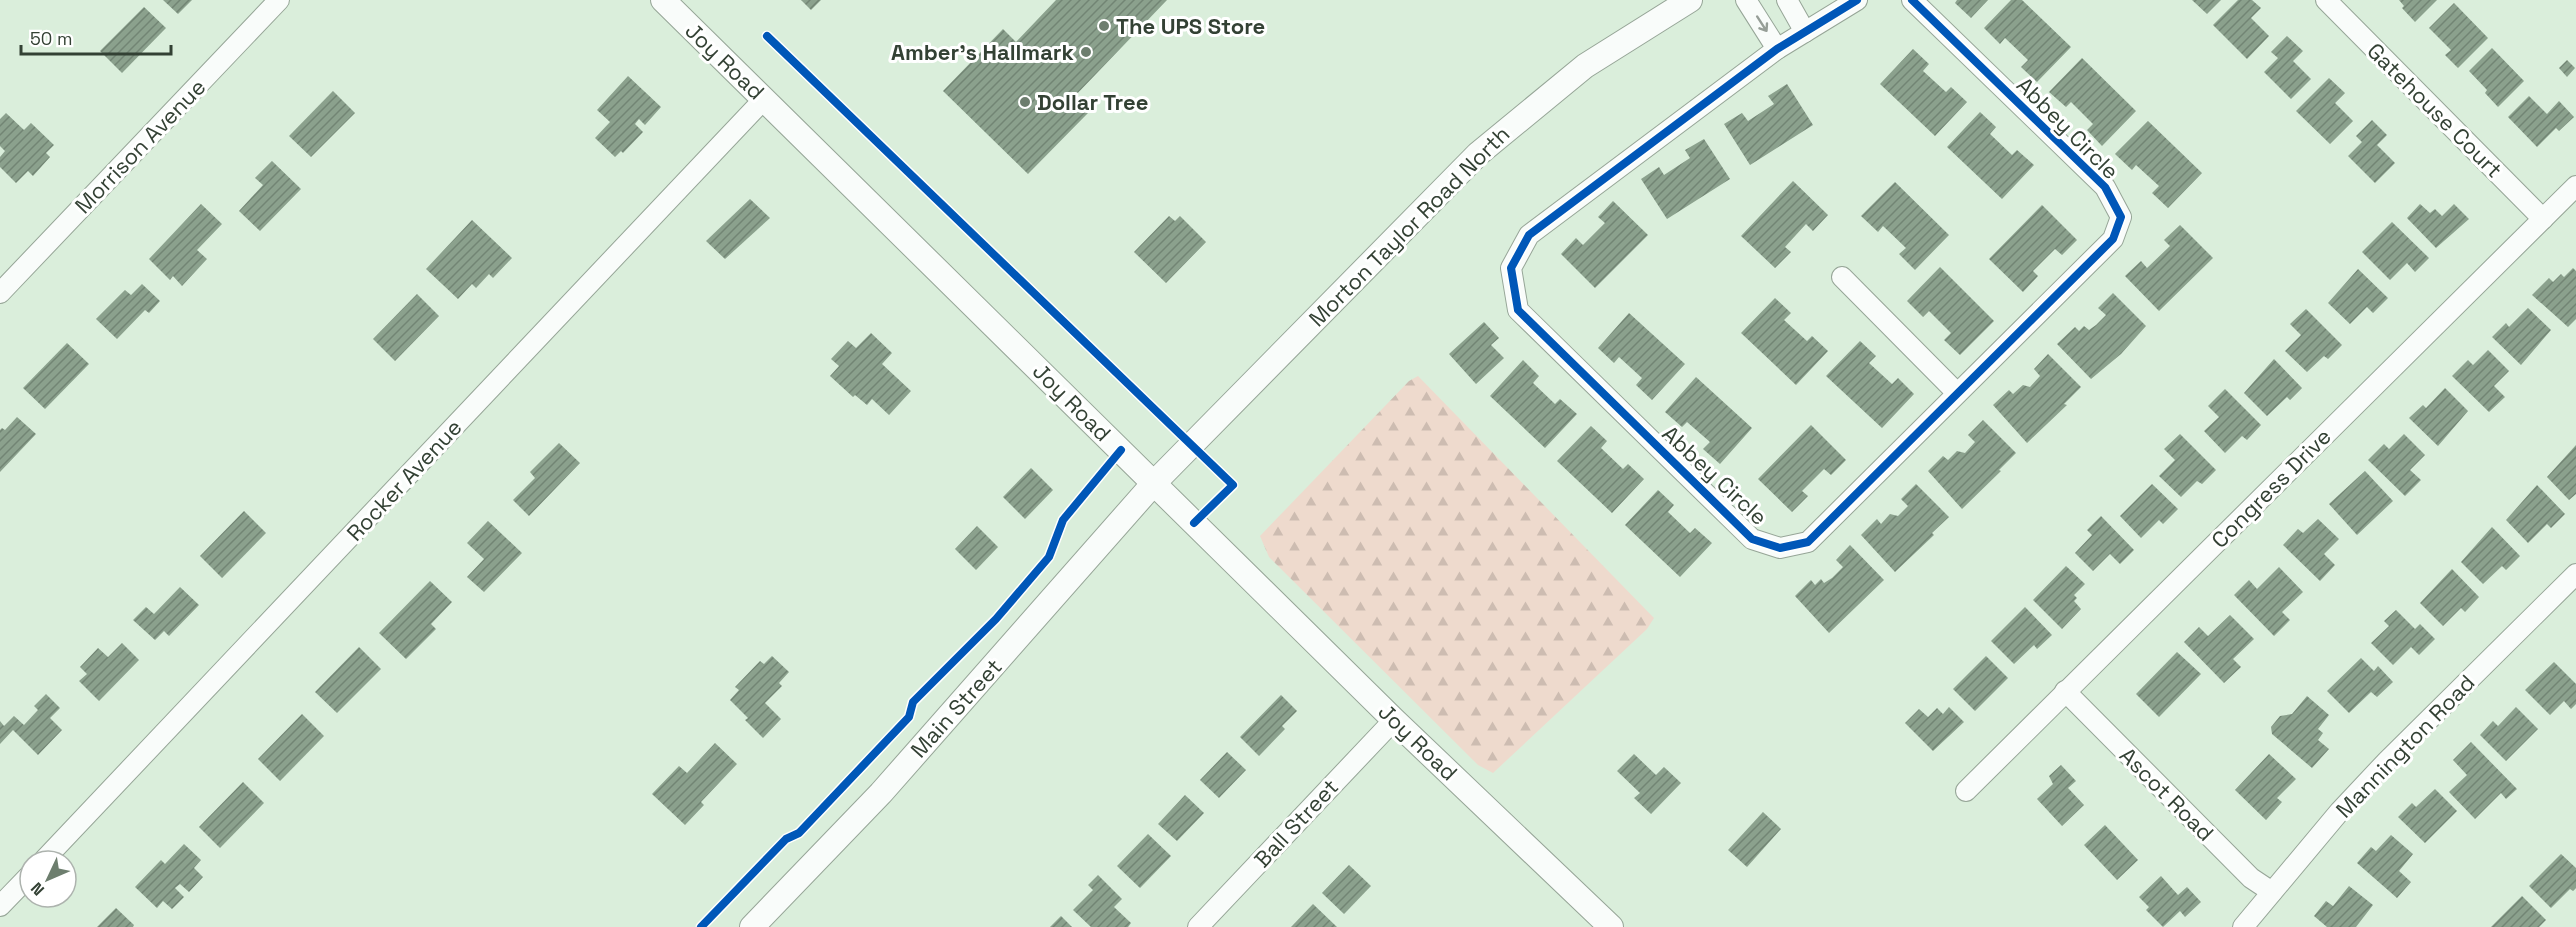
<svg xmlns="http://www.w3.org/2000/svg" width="2576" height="927" font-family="'Space Grotesk',sans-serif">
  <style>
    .forest { fill: url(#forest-firs) }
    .building { fill: url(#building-hatch) }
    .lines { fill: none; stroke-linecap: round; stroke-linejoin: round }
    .minor-casing { stroke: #96a597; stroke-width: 22 }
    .tertiary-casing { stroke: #96a597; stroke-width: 26 }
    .minor { stroke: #f9fcfa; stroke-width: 20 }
    .tertiary { stroke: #f9fcfa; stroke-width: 24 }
    .cycleway-casing { stroke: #fff; stroke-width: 11 }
    .cycleway { stroke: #0057b8; stroke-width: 8 }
    .oneway { stroke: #969e97 }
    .poi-dot { fill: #6d7e6e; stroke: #fff; stroke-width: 2 }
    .labels { text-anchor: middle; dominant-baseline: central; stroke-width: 6; stroke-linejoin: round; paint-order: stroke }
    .poi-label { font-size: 22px; font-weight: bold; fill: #334134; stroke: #fff; text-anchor: start }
    .street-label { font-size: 22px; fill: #334134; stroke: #fff }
  </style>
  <defs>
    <pattern id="forest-firs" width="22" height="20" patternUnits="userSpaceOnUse" patternTransform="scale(1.5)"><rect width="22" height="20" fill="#eedacd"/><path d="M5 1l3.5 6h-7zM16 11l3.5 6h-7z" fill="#cdbcb1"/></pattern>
    <pattern id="building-hatch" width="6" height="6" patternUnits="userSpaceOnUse" patternTransform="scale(1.5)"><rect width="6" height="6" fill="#8ba18d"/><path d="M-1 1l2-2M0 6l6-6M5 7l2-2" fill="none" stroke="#728574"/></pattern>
  </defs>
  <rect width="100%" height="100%" fill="#daeedb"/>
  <polygon class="forest" points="1418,376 1654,618 1647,629 1493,773 1478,765 1269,557 1260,536 1409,381"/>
  <g class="building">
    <polygon points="163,0 192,0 178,14"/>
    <polygon points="801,0 821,0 811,10"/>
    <polygon points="1056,0 1167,0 1073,98 1088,113 1028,174 943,91 1003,29 1016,42"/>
    <polygon points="1957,0 1988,0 1971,18 1955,3"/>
    <polygon points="2011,0 2022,0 2071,47 2037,82 2021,67 2028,60 2005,38 2000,44 1984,28"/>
    <polygon points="2192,0 2221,0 2207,14"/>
    <polygon points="2238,0 2252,0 2261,8 2251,18 2269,36 2247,59 2213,25"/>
    <polygon points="2399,0 2437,0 2415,22 2402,8 2404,6"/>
    <polygon points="2454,3 2488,38 2458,68 2445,55 2451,50 2429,28"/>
    <polygon points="144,7 166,28 122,73 100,51"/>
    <polygon points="2287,36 2303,51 2293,61 2311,79 2291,99 2264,72 2278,58 2271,52"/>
    <polygon points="2492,48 2524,81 2498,107 2485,93 2487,90 2469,71"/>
    <polygon points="1913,49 1929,64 1923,71 1946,92 1951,87 1967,102 1935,136 1880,84"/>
    <polygon points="2082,58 2136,111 2102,146 2087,130 2093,124 2071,102 2066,107 2049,92"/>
    <polygon points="2567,60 2575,68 2567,77 2559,68"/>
    <polygon points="628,76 661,107 645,125 639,119 635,124 643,132 623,153 621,151 615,157 595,138 610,122 597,110"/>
    <polygon points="2329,78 2345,93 2335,103 2353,121 2330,144 2296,111"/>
    <polygon points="1787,84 1813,125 1750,165 1724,124 1742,113 1748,121 1774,104 1768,96"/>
    <polygon points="333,91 355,113 311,157 289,136"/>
    <polygon points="2529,96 2547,114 2559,101 2574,117 2559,131 2556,128 2537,147 2508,117"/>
    <polygon points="1980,112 1996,127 1990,134 2012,155 2017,150 2034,165 2002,199 1947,147"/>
    <polygon points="6,113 24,130 31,123 54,145 46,153 50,157 33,176 28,171 16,183 0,167 0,157 5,151 0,146 0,119"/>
    <polygon points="2372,120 2387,135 2377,145 2395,163 2375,183 2348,156 2362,142 2356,136"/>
    <polygon points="2148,121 2202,173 2168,208 2152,193 2159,186 2136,165 2132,170 2115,154"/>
    <polygon points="1704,139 1730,179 1667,219 1641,179 1659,167 1664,175 1690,158 1685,150"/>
    <polygon points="272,161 301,189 260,231 239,211 263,185 255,178"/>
    <polygon points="1793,181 1828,215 1813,231 1806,224 1785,247 1791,252 1775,268 1741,236"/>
    <polygon points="1895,182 1949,235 1915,270 1899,254 1906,248 1883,226 1878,232 1861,216"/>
    <polygon points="750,199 770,218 725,259 706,241"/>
    <polygon points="1613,201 1648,235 1595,288 1561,254 1576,238 1583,245 1605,223 1598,217"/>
    <polygon points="201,204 222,224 197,250 207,259 182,286 173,276 170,280 149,259"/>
    <polygon points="2420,204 2430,213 2435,209 2442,216 2454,204 2469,219 2436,248 2407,218"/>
    <polygon points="2042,205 2077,240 2062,255 2055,249 2033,271 2038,276 2023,292 1989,259"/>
    <polygon points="1169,216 1175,221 1180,216 1206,242 1166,283 1134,252"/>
    <polygon points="472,220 512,258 493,278 489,274 476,288 472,284 458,299 426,269"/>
    <polygon points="2392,222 2429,258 2415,272 2407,263 2390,280 2362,252"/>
    <polygon points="2180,225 2213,258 2159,311 2125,276 2141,261 2147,268 2170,246 2164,240"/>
    <polygon points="1940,267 1994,321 1960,355 1944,340 1951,333 1929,311 1923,317 1907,301"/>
    <polygon points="2573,268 2576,271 2576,319 2568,327 2532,295 2549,278 2553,282 2561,274 2564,277"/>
    <polygon points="2358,269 2388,298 2373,313 2367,307 2350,324 2328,303"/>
    <polygon points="142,284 160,301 149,313 145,310 117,339 96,319 125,290 131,295"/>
    <polygon points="2113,293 2146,326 2121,354 2091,379 2057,344 2075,327 2079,331 2084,326 2089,330 2096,325 2106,315 2098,308"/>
    <polygon points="417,294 439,316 395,361 373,339"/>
    <polygon points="1775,298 1791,313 1784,320 1807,341 1812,336 1828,351 1796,385 1741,333"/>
    <polygon points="2528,308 2551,330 2521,365 2492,337 2506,323 2509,327"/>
    <polygon points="2306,309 2342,345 2328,359 2324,356 2307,372 2285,351 2301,335 2290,324"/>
    <polygon points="1629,313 1685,364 1652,400 1636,385 1642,378 1619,357 1614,363 1598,348"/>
    <polygon points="1484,322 1499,338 1491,345 1504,358 1476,384 1449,354"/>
    <polygon points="871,333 892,353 882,364 911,391 889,415 872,399 867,405 855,395 853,397 830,376 839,366 831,359 848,341 856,348"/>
    <polygon points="1860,341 1876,356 1869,363 1892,384 1898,378 1914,394 1882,428 1826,376"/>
    <polygon points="67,343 89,364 45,409 23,388"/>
    <polygon points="2488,350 2509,371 2494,386 2505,397 2489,412 2452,376 2468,360 2473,365"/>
    <polygon points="2048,354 2081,387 2064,404 2067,405 2027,443 1993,405 2009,390 2013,394 2023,385 2030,387 2040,376 2034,369"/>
    <polygon points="2274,359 2302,388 2290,400 2287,397 2267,416 2244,393"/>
    <polygon points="1523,360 1539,376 1533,383 1555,404 1560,399 1577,414 1545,448 1490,396"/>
    <polygon points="1696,377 1752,428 1720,464 1703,449 1710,442 1687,422 1682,427 1665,412"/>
    <polygon points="2445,388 2468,411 2438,446 2409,418 2423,405 2426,408"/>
    <polygon points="2225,389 2261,425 2247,440 2242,436 2225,453 2204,431 2219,417 2208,406"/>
    <polygon points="17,417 36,434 0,472 0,430 2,428 5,430"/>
    <polygon points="1983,420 2016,453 1999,470 2001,471 1962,509 1928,471 1943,456 1948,460 1957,451 1965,453 1975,442 1968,435"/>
    <polygon points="1811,425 1846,460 1831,475 1824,469 1802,491 1808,496 1792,512 1758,479"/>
    <polygon points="1591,426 1607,441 1601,448 1623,469 1628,464 1644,479 1612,513 1557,461"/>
    <polygon points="2180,434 2216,470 2202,484 2197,481 2181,497 2159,476 2175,460 2164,449"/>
    <polygon points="2404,434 2425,455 2410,470 2421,480 2405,496 2368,460 2384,444 2389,449"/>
    <polygon points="559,443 580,463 529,516 513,500 535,478 530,472"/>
    <polygon points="2576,445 2576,494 2569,500 2547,477"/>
    <polygon points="1031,468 1053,490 1025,519 1003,497"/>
    <polygon points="2365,471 2393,501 2357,535 2329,504"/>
    <polygon points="1916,484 1949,517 1932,533 1934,535 1895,572 1861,535 1877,519 1881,524 1890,514 1898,516 1908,506 1901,499"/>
    <polygon points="2152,484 2178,509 2163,524 2159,520 2141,538 2120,516"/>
    <polygon points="2537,485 2565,514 2551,528 2547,524 2528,543 2506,520"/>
    <polygon points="1658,490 1674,505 1668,512 1690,533 1695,528 1712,543 1680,577 1625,525"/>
    <polygon points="244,511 266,533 222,578 200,556"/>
    <polygon points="2101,516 2134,550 2120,564 2110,554 2093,571 2075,553 2092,535 2087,530"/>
    <polygon points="2318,519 2339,539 2324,554 2335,565 2320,581 2283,545 2298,529 2303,533"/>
    <polygon points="488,521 522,553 484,592 467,577 484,559 467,543"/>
    <polygon points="977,526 998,547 976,570 955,549"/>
    <polygon points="2492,527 2520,556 2506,570 2502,566 2483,584 2461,562"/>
    <polygon points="1850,545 1884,580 1829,633 1795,596 1811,580 1815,585 1821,579 1824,583 1832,578 1843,567 1836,560"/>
    <polygon points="2066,566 2085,584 2074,595 2077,598 2074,601 2081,609 2062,629 2033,600"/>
    <polygon points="2279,567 2303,592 2282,612 2290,620 2274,636 2234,595 2249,580 2257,589"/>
    <polygon points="2452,569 2479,597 2465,612 2461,608 2443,626 2420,603"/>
    <polygon points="430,581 452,602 431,624 436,629 406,659 379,633"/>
    <polygon points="180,587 199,605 169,636 164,631 155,640 133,620 146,607 154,614"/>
    <polygon points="2025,607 2052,635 2037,649 2034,645 2014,664 1991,641"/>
    <polygon points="2396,610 2415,629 2420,624 2435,639 2419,655 2411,647 2393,665 2371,643 2389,626 2384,621"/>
    <polygon points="2230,615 2254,639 2233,659 2241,667 2224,683 2184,642 2199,627 2208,636"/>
    <polygon points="122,643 139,660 99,701 79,681 87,674 80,667 98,648 108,657"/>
    <polygon points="359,647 381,669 337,713 315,692"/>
    <polygon points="2177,652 2201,674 2159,717 2136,694"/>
    <polygon points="772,656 789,672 779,683 782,686 765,703 781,719 763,738 745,720 748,718 730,700 739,690 735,687 760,661 764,664"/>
    <polygon points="1986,656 2008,678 1975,711 1953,689"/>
    <polygon points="2361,658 2374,671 2378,666 2393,682 2377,697 2371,692 2349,713 2327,691"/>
    <polygon points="2554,662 2576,684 2576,704 2571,709 2564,701 2550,715 2525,690"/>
    <polygon points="46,694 60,708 50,718 62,730 38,755 13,730 0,744 0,721 4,726 14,716 24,725 38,710 34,706"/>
    <polygon points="1281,695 1297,711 1282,726 1285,729 1259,756 1240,737"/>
    <polygon points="2307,696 2329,715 2318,729 2323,733 2318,740 2329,749 2312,768 2272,734 2271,727 2280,716 2292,714"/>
    <polygon points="1949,707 1964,722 1933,751 1905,723 1919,709 1928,717 1937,708 1943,714"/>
    <polygon points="2516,707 2538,729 2506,761 2480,735 2493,721 2498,726"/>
    <polygon points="302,714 324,736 280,781 258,759"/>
    <polygon points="2471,742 2517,789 2506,799 2501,793 2475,819 2449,792 2467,775 2453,760"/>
    <polygon points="715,743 737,764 701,802 704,805 685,825 652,794 679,766 687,773"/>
    <polygon points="1227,752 1246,770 1219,798 1200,780"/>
    <polygon points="1634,754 1656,775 1664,767 1681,783 1651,814 1634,798 1640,793 1617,771"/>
    <polygon points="2269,754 2296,779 2277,798 2282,802 2266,820 2235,790"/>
    <polygon points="2061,765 2076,781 2068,788 2084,805 2062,826 2037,799 2053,784 2049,776"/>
    <polygon points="243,782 264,803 220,848 199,827"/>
    <polygon points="2435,789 2457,811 2425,843 2398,817 2412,803 2416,807"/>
    <polygon points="1185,795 1204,813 1177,841 1158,824"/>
    <polygon points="1763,812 1781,829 1747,867 1728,850"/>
    <polygon points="2105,825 2138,860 2117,880 2084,845"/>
    <polygon points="1148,834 1171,856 1140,888 1117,866"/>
    <polygon points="2391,835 2413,854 2399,871 2411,882 2397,898 2357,863 2371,847 2376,851"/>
    <polygon points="184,844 201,860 194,868 203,877 189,892 180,884 175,888 184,897 172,909 163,901 157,908 135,887 161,860 165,864"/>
    <polygon points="2561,854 2576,868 2576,888 2573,891 2570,889 2551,908 2529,886"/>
    <polygon points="1349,865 1371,886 1344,914 1322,893"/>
    <polygon points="1098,875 1122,899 1114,907 1131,923 1128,927 1091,927 1073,910 1093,890 1088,885"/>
    <polygon points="2161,876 2178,895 2187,887 2201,902 2185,917 2180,911 2163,927 2146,910 2149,907 2139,897"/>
    <polygon points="2349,886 2373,905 2356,927 2327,927 2314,916 2326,901 2333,906"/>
    <polygon points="2522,896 2546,920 2539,927 2491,927"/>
    <polygon points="1313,904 1337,927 1291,927"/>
    <polygon points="116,908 134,925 133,927 97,927"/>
    <polygon points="1061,916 1072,927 1050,927"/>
  </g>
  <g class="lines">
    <g class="minor-casing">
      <g id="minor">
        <polyline points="1746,0 1777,49"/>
        <polyline points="1787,0 1805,32"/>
        <polyline points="1857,0 1777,49 1529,235 1511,268 1518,310 1752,539 1780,548 1808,542 2113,239 2121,217 2105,187 1912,0"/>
        <polyline points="2326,0 2543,219"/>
        <polyline points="1842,277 1957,393"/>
        <polyline points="0,293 279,0"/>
        <polyline points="2065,691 2251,878 2272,892"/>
        <polyline points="1966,791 2576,186"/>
        <polyline points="43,861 764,99"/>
        <polyline points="0,906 30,875"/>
        <polyline points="1198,927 1394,720"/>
        <polyline points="2243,927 2340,811 2387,761 2576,574"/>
      </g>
    </g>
    <g class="tertiary-casing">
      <g id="tertiary">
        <polyline points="663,0 1394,720 1611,927"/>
        <polyline points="752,927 881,793 1154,483 1478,154 1585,66 1690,0"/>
      </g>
    </g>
    <use href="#minor" class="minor"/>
    <use href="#tertiary" class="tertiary"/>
    <g class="cycleway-casing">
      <g id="cycleway">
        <polyline points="1857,0 1777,49 1529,235 1511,268 1518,310 1752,539 1780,548 1808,542 2113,239 2121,217 2105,187 1912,0"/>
        <polyline points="767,36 1233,485 1194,523"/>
        <polyline points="701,927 786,839 799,833 909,717 913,702 996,619 1049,557 1063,520 1121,450"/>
      </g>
    </g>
    <use href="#cycleway" class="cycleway"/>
  </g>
  <defs><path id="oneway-shaft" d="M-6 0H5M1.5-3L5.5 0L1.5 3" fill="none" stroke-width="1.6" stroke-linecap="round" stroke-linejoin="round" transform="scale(1.5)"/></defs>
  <use class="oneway" href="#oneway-shaft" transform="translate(1762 24) rotate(57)"/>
  <g class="poi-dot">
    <circle cx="1104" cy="26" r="6"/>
    <circle cx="1086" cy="52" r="6"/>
    <circle cx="1025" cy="102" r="6"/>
  </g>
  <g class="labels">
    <g class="poi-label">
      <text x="1116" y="26">The UPS Store</text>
      <text x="1074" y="52" text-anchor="end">Amber's Hallmark</text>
      <text x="1037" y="102">Dollar Tree</text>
    </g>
    <g class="street-label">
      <text transform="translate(725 61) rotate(44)">Joy Road</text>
      <text transform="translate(2435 110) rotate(45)">Gatehouse Court</text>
      <text transform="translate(2068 128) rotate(45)">Abbey Circle</text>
      <text transform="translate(140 146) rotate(-46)">Morrison Avenue</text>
      <text transform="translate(1409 226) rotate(-45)">Morton Taylor Road North</text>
      <text transform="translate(1072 402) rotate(45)">Joy Road</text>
      <text transform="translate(1715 475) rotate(43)">Abbey Circle</text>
      <text transform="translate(404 480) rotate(-47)">Rocker Avenue</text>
      <text transform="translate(2271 488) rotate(-45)">Congress Drive</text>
      <text transform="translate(956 708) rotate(-48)">Main Street</text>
      <text transform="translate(1418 742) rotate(44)">Joy Road</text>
      <text transform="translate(2405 746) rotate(-46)">Mannington Road</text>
      <text transform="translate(2167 794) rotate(45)">Ascot Road</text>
      <text transform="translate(1296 823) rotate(-47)">Ball Street</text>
    </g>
  </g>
  <g transform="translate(48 879) rotate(226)"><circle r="28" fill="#ffffff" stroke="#adb3ae" stroke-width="1.5"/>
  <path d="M0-4.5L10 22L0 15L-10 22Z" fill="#6d7e6e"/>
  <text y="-9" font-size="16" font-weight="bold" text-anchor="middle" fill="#334134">N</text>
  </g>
  <path d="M21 45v9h150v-9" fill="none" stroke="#334134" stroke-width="3"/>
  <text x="30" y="45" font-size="18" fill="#334134" stroke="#ffffff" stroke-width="4.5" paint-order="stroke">50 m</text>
</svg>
